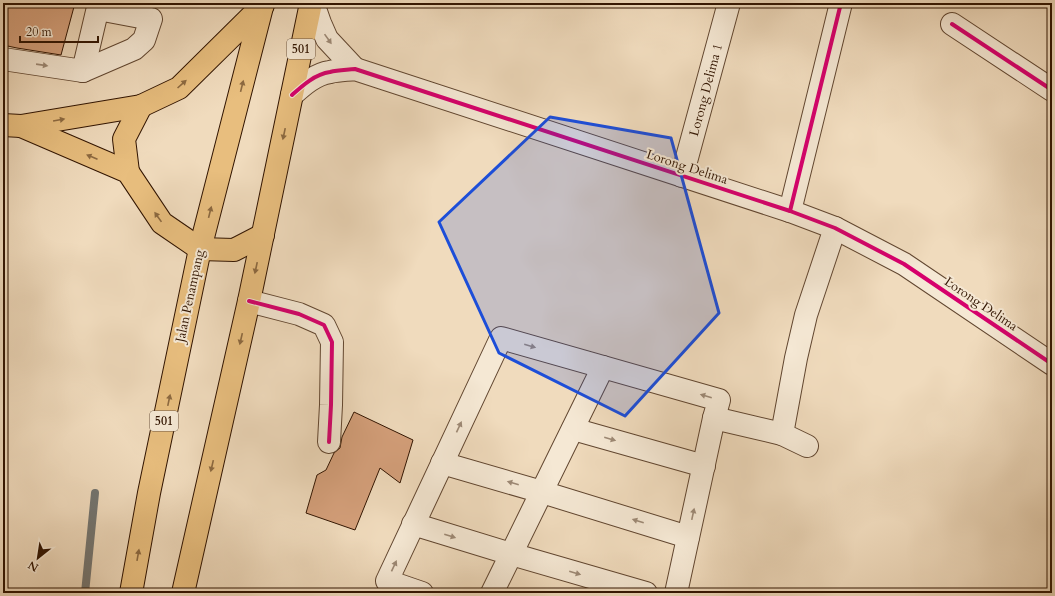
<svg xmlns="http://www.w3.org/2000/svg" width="1055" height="596" font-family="Cardo,serif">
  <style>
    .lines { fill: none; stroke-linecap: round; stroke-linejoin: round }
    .stream { stroke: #747672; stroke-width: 8 }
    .building { fill: #d5a07b; stroke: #311401 }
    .minor-casing { stroke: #614630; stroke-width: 24 }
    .major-casing { stroke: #311401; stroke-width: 24 }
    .minor { stroke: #f5e8d4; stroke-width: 22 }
    .major { stroke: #e8be7e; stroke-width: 22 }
    .cycleway-casing { stroke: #f5e8d4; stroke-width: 6 }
    .cycleway { stroke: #d6006c; stroke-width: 4 }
    .oneway { fill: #9d8975 }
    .oneway2 { fill: #8c6940 }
    .marked { fill: #1d4ed8; fill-opacity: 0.2; stroke: #1d4ed8; stroke-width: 3; stroke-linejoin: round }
    .labels { text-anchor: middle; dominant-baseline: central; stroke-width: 4; stroke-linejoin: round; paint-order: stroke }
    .shield { fill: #f5e8d4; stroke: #6c5440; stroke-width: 1 }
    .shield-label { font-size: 12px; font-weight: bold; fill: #311401 }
    .street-label { font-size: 13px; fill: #311401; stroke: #f5e8d4 }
  </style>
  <rect width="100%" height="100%" fill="#f0dbbd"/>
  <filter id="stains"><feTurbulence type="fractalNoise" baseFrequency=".005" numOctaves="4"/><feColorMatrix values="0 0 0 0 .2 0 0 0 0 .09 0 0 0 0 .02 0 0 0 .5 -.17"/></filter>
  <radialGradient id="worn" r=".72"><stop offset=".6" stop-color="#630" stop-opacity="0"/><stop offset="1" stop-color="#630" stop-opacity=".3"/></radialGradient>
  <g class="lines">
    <polyline class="stream" points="85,593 95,493"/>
  </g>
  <g class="building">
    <polygon points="3,3 75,3 61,55 17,48 3,45"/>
    <polygon points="354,412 413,440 400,483 380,468 355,530 306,513 317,475 326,470 334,453 340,448 342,437"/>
  </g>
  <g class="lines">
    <g class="minor-casing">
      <g id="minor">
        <polyline points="313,3 320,23 327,39 355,69"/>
        <polyline points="952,24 1052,90"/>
        <polyline points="3,59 83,71 99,3"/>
        <polyline points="83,71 134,49 144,40 151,19 98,9"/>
        <path d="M292 95C302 86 315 74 330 72 338 70 347 70 355 69L790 211 835 228 904 264 1052 364"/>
        <polyline points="682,176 729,3"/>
        <polyline points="790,211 841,3"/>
        <polyline points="249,301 299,314 324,325 332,342 331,405 329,442"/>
        <polyline points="714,418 782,434"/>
        <polyline points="573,429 704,466"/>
        <polyline points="807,446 782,434 796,358 806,315 835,228"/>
        <polyline points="442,463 542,492 688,537"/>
        <polyline points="413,524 511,554 646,593"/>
        <polyline points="422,593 387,581 501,338 719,400 714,418 676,593"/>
        <polyline points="492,593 603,367"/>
      </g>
    </g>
    <g class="major-casing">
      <g id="major">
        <polyline points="3,125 21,126 141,106 179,88 263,5"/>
        <polyline points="21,126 128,172 162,223 200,249"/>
        <polyline points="128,172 124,139 141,106"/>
        <polyline points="200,249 234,250 263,235"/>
        <polyline points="131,593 149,493 200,249 263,3"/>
        <polyline points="183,593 249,301 311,3"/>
      </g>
    </g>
    <use href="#minor" class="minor"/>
    <use href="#major" class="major"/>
    <g class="cycleway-casing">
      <g id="cycleway">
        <polyline points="952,24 1052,90"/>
        <path d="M292 95C302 86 315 74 330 72 338 70 347 70 355 69L790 211 835 228 904 264 1052 364"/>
        <polyline points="790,211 841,3"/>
        <polyline points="249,301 299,314 324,325 332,342 331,405 329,442"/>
      </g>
    </g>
    <use href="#cycleway" class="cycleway"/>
  </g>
  <defs><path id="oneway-solid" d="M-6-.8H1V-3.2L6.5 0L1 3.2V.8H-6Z"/></defs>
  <g class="oneway">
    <use href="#oneway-solid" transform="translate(328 39) rotate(55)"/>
    <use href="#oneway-solid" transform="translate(42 65) rotate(8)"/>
    <use href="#oneway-solid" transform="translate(530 346) rotate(16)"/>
    <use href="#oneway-solid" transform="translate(706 396) rotate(-164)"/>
    <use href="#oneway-solid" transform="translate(459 427) rotate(-65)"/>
    <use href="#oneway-solid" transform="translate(610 439) rotate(16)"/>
    <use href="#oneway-solid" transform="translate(513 483) rotate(-164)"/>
    <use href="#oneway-solid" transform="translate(693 514) rotate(-78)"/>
    <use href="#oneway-solid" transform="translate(638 521) rotate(-163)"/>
    <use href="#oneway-solid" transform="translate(450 536) rotate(17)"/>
    <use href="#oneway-solid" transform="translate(394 566) rotate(-65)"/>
    <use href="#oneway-solid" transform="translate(575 573) rotate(16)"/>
  </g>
  <g class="oneway2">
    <use href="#oneway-solid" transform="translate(182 84) rotate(-42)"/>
    <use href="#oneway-solid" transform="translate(242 86) rotate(-76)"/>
    <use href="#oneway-solid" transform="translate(59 120) rotate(-10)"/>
    <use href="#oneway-solid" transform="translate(284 134) rotate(102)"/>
    <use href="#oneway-solid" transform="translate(92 157) rotate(-157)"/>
    <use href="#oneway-solid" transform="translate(210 212) rotate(-76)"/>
    <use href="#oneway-solid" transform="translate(158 217) rotate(-125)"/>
    <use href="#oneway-solid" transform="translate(256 268) rotate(102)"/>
    <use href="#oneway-solid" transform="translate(241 339) rotate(103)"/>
    <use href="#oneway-solid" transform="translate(169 400) rotate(-78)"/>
    <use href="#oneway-solid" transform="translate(212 466) rotate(103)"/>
    <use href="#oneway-solid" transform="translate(138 555) rotate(-80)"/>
  </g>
  <path class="marked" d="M550 117 671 138 719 313 625 416 499 353 439 222Z"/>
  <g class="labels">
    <g class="shield">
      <rect x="287" y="39" width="28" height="20" rx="3"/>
      <rect x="150" y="411" width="28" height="20" rx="3"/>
    </g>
    <g class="shield-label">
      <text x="301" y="49">501</text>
      <text x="164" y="421">501</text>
    </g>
    <g class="street-label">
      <text transform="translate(706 90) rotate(-75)">Lorong Delima 1</text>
      <text transform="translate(687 167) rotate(18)">Lorong Delima</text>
      <text transform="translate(190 296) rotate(-78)">Jalan Penampang</text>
      <text transform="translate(981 304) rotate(34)">Lorong Delima</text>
    </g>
  </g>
  <rect width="1055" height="596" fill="none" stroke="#f0dbbd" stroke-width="16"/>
  <rect x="4" y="4" width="1047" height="588" fill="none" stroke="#311401" stroke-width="2"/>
  <rect x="8" y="8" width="1039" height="580" fill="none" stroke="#311401"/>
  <g transform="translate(38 558) rotate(210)" stroke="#f5e8d4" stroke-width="3" paint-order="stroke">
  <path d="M0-3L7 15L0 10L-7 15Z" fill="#311401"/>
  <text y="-6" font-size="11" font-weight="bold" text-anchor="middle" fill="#311401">N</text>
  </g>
  <path d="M20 36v6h78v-6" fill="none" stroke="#311401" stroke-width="2"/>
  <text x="26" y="36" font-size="12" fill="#311401" stroke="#f5e8d4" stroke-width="3" paint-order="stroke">20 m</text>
  <rect width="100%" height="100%" filter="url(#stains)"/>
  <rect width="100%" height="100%" fill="url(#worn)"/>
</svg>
